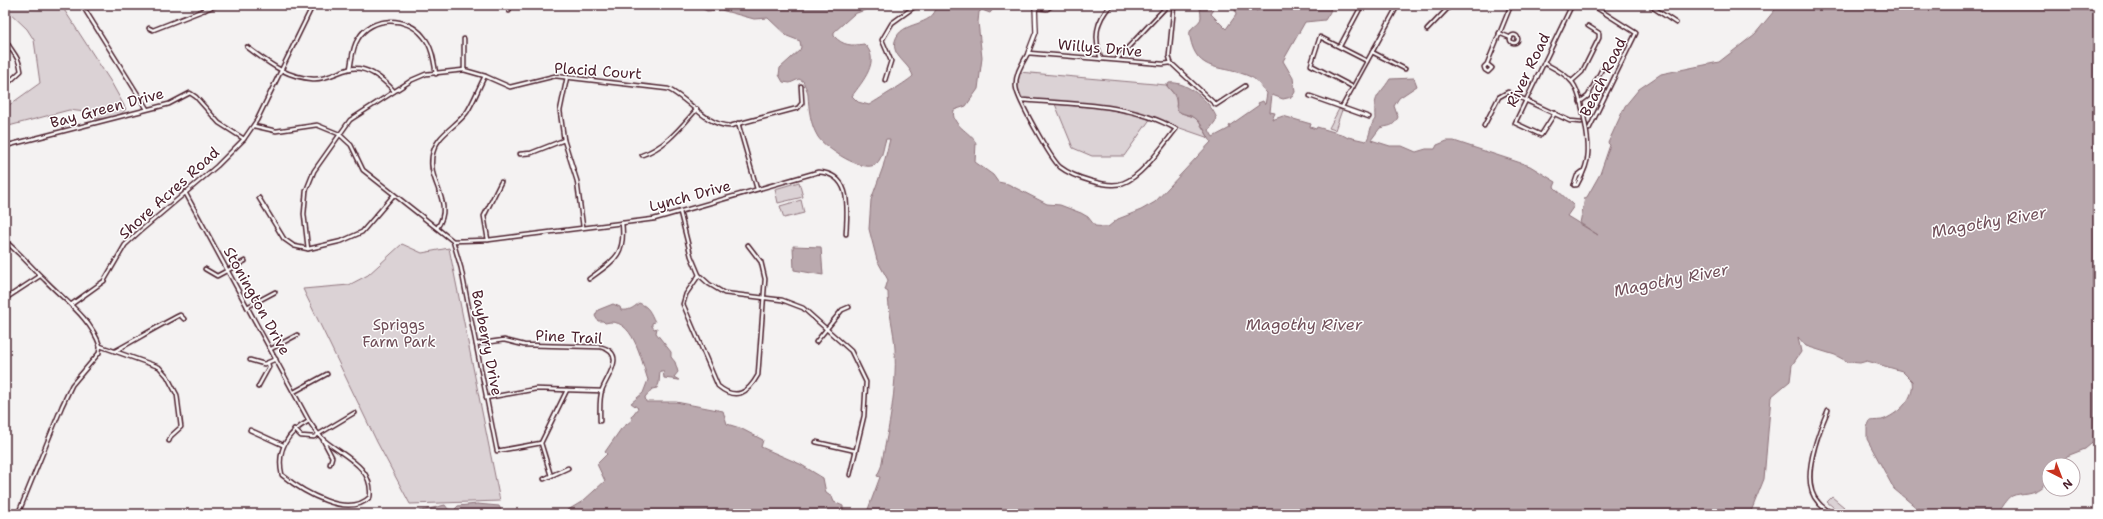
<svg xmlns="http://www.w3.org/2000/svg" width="2103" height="519" font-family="'Shantell Sans',sans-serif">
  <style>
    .green { fill: #dbd2d5; stroke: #927880 }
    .water { fill: #baa9ae; stroke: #8d727a }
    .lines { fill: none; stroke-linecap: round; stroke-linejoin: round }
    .minor-casing { stroke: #4a1f2b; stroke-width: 5.5 }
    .tertiary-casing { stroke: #4a1f2b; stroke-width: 6 }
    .minor { stroke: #fff; stroke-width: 2.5 }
    .tertiary { stroke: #fff; stroke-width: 3.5 }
    .labels { text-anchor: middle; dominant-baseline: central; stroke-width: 3; stroke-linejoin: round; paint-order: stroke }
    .street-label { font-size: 15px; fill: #4a1f2b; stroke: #fff }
    .park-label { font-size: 15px; fill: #6e4c56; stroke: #fff }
    .water-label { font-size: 16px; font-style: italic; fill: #714f59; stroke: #fff }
  </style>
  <rect width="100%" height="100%" fill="#f4f2f2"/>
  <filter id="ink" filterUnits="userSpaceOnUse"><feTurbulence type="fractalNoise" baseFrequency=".025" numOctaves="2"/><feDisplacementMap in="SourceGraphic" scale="8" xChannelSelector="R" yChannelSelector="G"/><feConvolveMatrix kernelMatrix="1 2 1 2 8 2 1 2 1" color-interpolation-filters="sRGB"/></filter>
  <g filter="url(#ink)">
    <g class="green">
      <path d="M5 5H61L111 82 126 109C120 119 102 118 92 119L85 112 69 110 5 127V108L40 83 34 40 27 29 5 8Z"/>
      <path d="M1019 72 1166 85C1172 92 1178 97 1176 107L1181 113 1194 117 1199 122 1209 138 1151 118 1124 156H1092L1073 148 1055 104 1101 108 1144 116 1100 107 1021 100 1016 88Z"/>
      <polygon points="1339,109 1342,110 1335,130 1329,128"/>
      <polygon points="799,182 803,197 778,203 775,189"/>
      <polygon points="801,200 804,213 784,218 780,206"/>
      <polygon points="402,244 422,253 449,248 500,501 410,504 377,442 303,289 349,285 368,275"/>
      <polygon points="1832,497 1844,507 1839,512 1827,502"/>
    </g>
    <g class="water">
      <path d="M704 5H869L865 10 854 14 834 32V36C843 46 852 46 864 44 882 60 862 82 852 96L858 102 869 105C874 102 910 80 913 76 909 63 891 56 895 41 901 19 933 29 937 5H996L990 13 982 10 979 12 978 22 982 58 978 89 966 106 954 110C950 125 970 131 976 143L975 162 993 175 998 182 1008 184 1047 204 1060 205 1081 213 1088 217 1095 226 1108 227 1118 219 1141 210 1155 202 1211 142C1207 135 1201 122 1195 118 1189 114 1183 115 1177 110L1176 96 1167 86 1169 83C1186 80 1212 103 1217 119L1209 130 1213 137 1230 128 1229 126 1259 105 1258 103 1263 101 1265 105 1267 93C1260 87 1259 81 1251 77 1223 64 1197 75 1190 37 1187 26 1201 25 1201 17 1201 13 1200 8 1199 5L1208 6 1213 11 1211 14 1226 29 1236 15 1234 5H1252L1256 11 1274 5H1331L1330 12 1325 20 1305 22 1283 61 1293 78 1295 92 1292 97 1283 99 1272 95 1270 112 1275 113 1272 120 1283 116 1311 124 1310 127 1316 129 1317 127 1341 134 1348 138V137L1366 141C1370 137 1370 125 1375 119 1374 93 1377 99 1390 79L1414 78 1417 86 1399 98 1394 106 1398 117C1393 128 1389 125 1380 128L1371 140 1390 146H1402L1416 152 1426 149H1435L1437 145 1447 141H1454L1530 166 1556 182 1554 187 1574 206 1567 216 1598 235 1580 223 1585 198 1587 197 1600 174 1610 145 1608 143 1625 106 1639 89 1661 74 1719 62 1755 34 1779 5H2098L2097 439 2085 449 2067 456 2060 465H2049C2049 481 2044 490 2027 493 2022 494 2016 494 2012 496 2004 501 2003 509 1996 514H1924L1894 489 1867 439V427L1870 421C1874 420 1881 421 1885 419 1900 412 1915 398 1912 381L1902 371 1867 361 1860 363 1848 362 1835 355 1806 346 1798 337 1801 352 1792 365 1790 381 1771 397 1764 479 1750 514H863L867 512 880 477 877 476 881 467C889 425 897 392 895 349 894 329 888 311 888 292L885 290 888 280 877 260 869 229 871 200 883 167 890 139H886C883 147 883 158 876 164 864 174 825 148 818 137 810 124 809 109 808 95 808 90 804 85 803 81L799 79 790 83 783 82 779 75 780 68 800 50 801 47 800 41 787 36 768 18 754 19 721 10 707 11 703 9Z"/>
      <polygon points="793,246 821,247 823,275 794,270"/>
      <path d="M639 303C649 307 650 312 655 322L652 323V326L654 329 657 328 656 333 671 352V357L675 362 678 372 674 377 679 380 664 378 663 371H660L659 383 657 388 652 389 645 397 646 402H676L723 411 727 424 740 428 763 440 761 447 800 464 823 478 826 493 832 497 834 502 843 506V509L852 514H541L563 513 583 501 605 481 597 464 607 454 605 452 621 429 632 420 631 417 638 408 631 403 643 393 648 380C641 360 633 315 605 323L603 321H598L595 316 598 310 613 304 620 307 621 310C629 311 633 308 639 303Z"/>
      <polygon points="477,504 499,506 503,514 409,514 445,505 448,509 454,510 458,506"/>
    </g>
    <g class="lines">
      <g class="minor-casing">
        <g id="minor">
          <polyline points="82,5 147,109"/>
          <polyline points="203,5 205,10"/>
          <polyline points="1174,5 1169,56 1171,63 1216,105 1245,86"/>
          <polyline points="1528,5 1531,7 1534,5"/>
          <polyline points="1649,5 1676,23"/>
          <polyline points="1035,8 1047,9 1053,5"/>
          <polyline points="509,11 510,5"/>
          <polyline points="149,28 153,30 217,5"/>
          <polyline points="1427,30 1451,5"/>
          <polyline points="1499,33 1511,38"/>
          <circle cx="1514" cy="39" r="4"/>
          <path d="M5 38C10 51 19 55 21 71L5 86"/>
          <polyline points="1340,46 1362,5"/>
          <path d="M247 47C269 63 285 77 313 79 326 80 337 72 349 69 367 65 383 79 394 91"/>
          <polyline points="1372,52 1405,69"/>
          <path d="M1101 59C1094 38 1095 22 1111 5"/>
          <polyline points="1117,59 1168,5"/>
          <path d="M1544 63C1553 68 1565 73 1572 82 1581 92 1589 139 1588 153 1588 163 1582 176 1577 185H1574"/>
          <polyline points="1487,64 1492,68 1488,72 1485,70 1484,67 1487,64 1511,5"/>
          <path d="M350 69C352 59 352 48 358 39 371 16 407 16 423 36 432 46 434 61 436 74"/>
          <polyline points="464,70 464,39"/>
          <polyline points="567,77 560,111 564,140 577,181 583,227"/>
          <polyline points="885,80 891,61 882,40 892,23 917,5"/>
          <polyline points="1572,81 1582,72 1599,38 1599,33 1588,26"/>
          <polyline points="1353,87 1311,65 1320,37 1367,61"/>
          <polyline points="1310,96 1369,117"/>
          <path d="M1021 100C1072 104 1131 103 1176 129 1163 145 1142 177 1123 183 1108 189 1073 177 1060 167 1051 159 1017 99 1016 87 1015 74 1022 64 1028 53L1163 64 1171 63"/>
          <polyline points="1580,102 1588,96 1602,69"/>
          <polyline points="1342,107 1398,5"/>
          <polyline points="1555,113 1541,135 1515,123 1572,5"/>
          <polyline points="738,123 757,189"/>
          <path d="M254 126 276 131 317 125 339 134 351 145 363 170 453 241 488 240 654 219 818 172C853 174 847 210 846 234"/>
          <polyline points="1484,126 1499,97 1508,92 1570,121 1581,122"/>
          <polyline points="1589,129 1636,33 1592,5"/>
          <polyline points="5,146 169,104 190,93 196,97 219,123 244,139"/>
          <polyline points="520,154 531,153 564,140"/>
          <path d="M642 155C666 147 680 128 697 109"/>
          <polyline points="1574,185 1577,176 1582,172"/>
          <path d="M185 192 309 421C313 427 318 435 324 440 343 456 374 467 370 497 348 519 303 492 282 475 276 450 288 432 309 421"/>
          <polyline points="259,198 284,239 294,246 308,249 342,241 362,232 393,196"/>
          <polyline points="680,212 691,256 699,275 709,284 724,293 782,300 803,308 851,351 866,382 864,416 850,475"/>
          <path d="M437 228C455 203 428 183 432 157 435 135 455 128 467 112 474 101 479 87 485 76"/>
          <polyline points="488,240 484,216 501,182"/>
          <path d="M5 241C20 253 31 267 45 280 65 301 90 317 100 346L99 353 72 385 62 406 18 514"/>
          <polyline points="453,241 461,268 497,451 541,443 567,390"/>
          <path d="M308 249 304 214 306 191 314 171 350 120 412 80 426 74 464 70 485 76 510 87 555 76 668 89C689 99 705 125 730 126L798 108 802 103 801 86"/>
          <polyline points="205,269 217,276 245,261"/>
          <path d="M699 275 686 294 683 304 718 386C736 401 748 393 758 375L765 279 761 262 748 245"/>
          <path d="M589 279C613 261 626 256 622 223"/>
          <polyline points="5,299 40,276"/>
          <polyline points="72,304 104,281 125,245 138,233 217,166 244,139 257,120 313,5"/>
          <polyline points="247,307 275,292"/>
          <polyline points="816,342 842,310 849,307"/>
          <path d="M476 344 504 340 524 345 601 347C627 354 607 376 602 390 599 399 600 412 600 421"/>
          <polyline points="100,346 159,367 167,376 177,395 181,427 171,436 169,441"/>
          <polyline points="271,349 297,335"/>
          <path d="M115 351C137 339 158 326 180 315L184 319"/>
          <polyline points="250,360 264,364 276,359"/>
          <polyline points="258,387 269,367 268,363"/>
          <polyline points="294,392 327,374"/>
          <polyline points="486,398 536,389 602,391"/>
          <path d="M1828 410C1819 431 1799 482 1818 502 1821 507 1828 510 1832 514"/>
          <polyline points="294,429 301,436 314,437 354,413"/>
          <polyline points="250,430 283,445"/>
          <polyline points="323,440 332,457 330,464"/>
          <polyline points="816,442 856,451"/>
          <polyline points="541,443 551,476"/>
          <polyline points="544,479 568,468"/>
        </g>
      </g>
      <g class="tertiary-casing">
        <polyline id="tertiary" points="1028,53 1036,32 1035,5"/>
      </g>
      <use href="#minor" class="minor"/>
      <use href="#tertiary" class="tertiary"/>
    </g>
  </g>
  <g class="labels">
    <g class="street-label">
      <text transform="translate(1100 48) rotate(5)">Willys Drive</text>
      <text transform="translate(1528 70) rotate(-64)">River Road</text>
      <text transform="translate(598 71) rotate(4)">Placid Court</text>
      <text transform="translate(1603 77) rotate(-64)">Beach Road</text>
      <text transform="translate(107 108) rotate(-15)">Bay Green Drive</text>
      <text transform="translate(169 193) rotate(-42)">Shore Acres Road</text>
      <text transform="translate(690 196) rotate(-15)">Lynch Drive</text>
      <text transform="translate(257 301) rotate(61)">Stonington Drive</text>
      <text transform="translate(569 337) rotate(3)">Pine Trail</text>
      <text transform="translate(487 343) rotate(79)">Bayberry Drive</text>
    </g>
    <g class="park-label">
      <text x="399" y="325">Spriggs<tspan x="399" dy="17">Farm Park</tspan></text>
    </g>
    <g class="water-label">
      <text transform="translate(1989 222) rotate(-10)">Magothy River</text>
      <text transform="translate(1671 280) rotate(-11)">Magothy River</text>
      <text x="1304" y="324">Magothy River</text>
    </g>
  </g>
  <rect width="2103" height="519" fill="none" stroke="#fff" stroke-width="20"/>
  <rect x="10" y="10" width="2083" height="499" fill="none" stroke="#4a1f2b" stroke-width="1.5" filter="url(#ink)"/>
  <g transform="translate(2061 477) rotate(138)"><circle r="19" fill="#ffffff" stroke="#b7a5aa"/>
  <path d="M0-3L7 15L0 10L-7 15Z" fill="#c8321e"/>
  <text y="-6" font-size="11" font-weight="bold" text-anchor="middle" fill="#4a1f2b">N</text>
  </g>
</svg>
